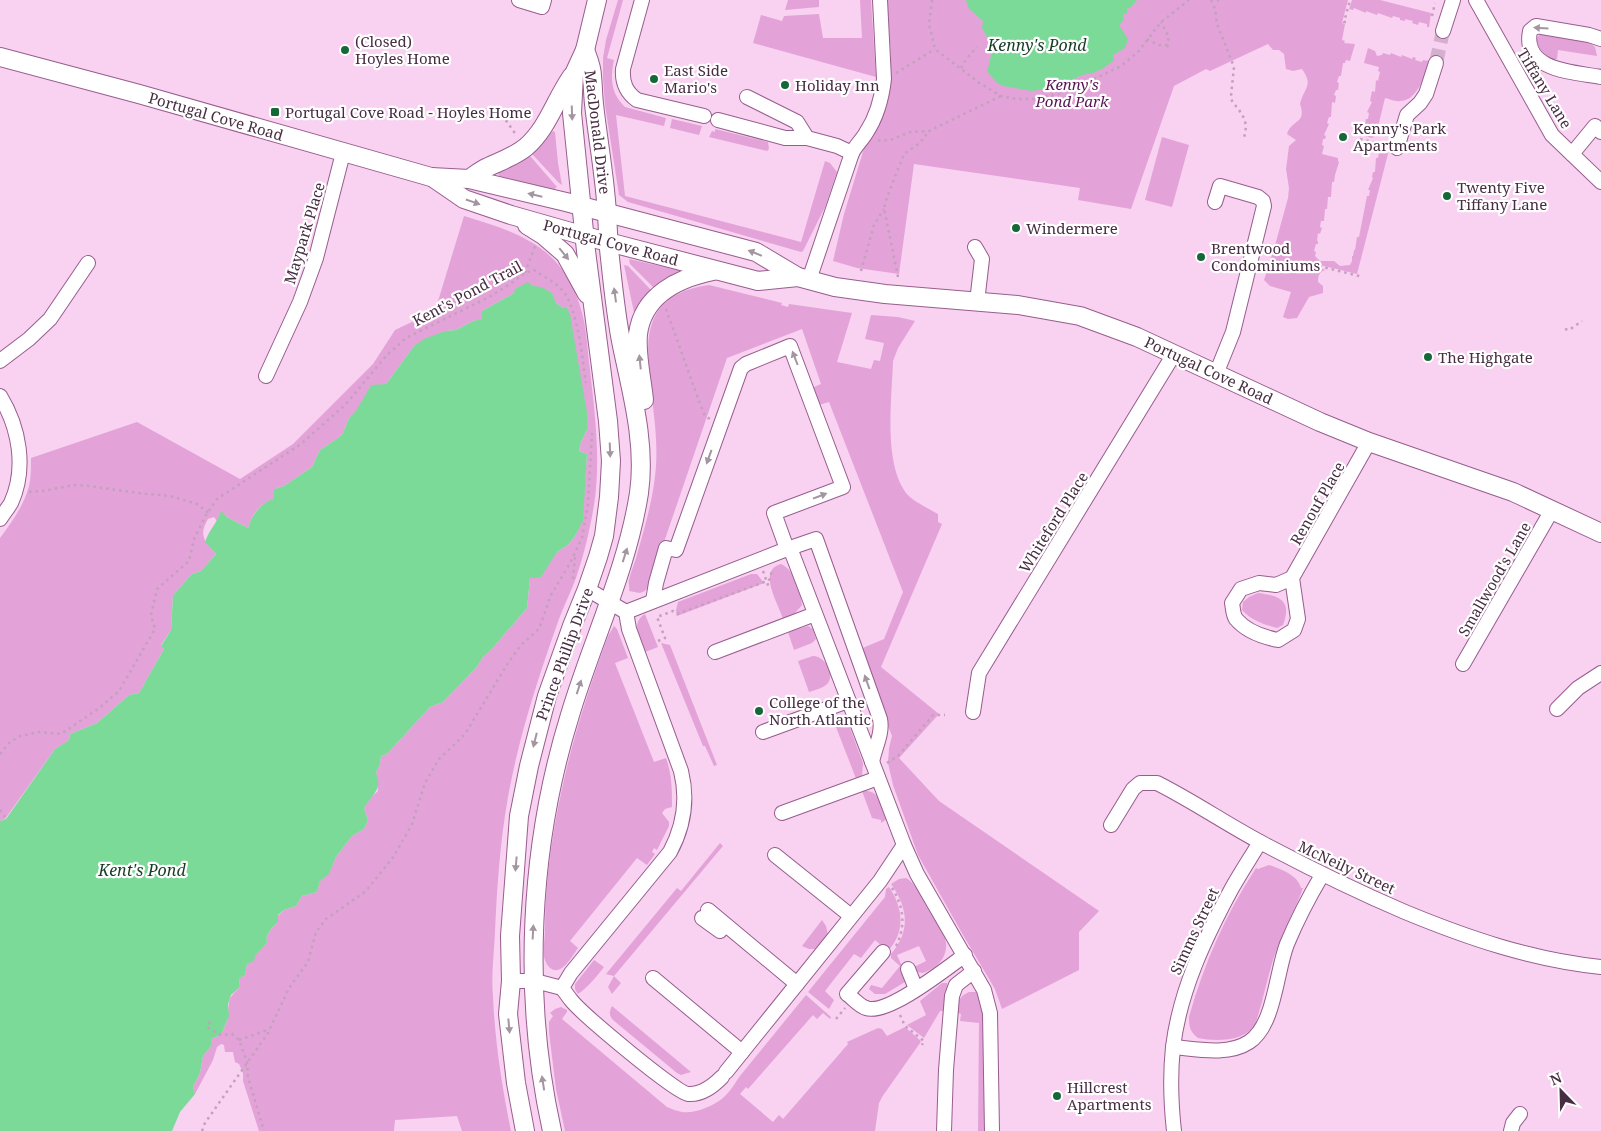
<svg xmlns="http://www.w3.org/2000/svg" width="1601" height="1131" font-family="'Noto Serif',serif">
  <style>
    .green { fill: #e3a3d8 }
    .water { fill: #7cda99 }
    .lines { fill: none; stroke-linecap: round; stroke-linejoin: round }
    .minor-tunnel { stroke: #d5b0ce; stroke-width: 14; stroke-dasharray: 14 7; stroke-linecap: butt }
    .minor-casing { stroke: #975d8e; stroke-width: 16 }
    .major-casing { stroke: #975d8e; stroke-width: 20 }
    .path { stroke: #c3a0bc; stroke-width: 2.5; stroke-dasharray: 2.5 4; stroke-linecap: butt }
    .minor { stroke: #fff; stroke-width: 14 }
    .major { stroke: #fff; stroke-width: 18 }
    .oneway { fill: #a396a0 }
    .poi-dot { fill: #176838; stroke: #fff; stroke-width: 2 }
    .labels { text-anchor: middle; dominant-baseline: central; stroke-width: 4.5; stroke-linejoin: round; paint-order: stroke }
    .poi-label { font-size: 15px; fill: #472d42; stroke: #fff; text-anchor: start }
    .park-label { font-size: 15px; font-style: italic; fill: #591252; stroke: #fff }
    .street-label { font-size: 15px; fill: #472d42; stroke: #fff }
    .water-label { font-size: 16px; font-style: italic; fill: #163d24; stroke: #fff }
  </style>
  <rect width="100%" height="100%" fill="#f9d1f1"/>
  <g class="green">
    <path d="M618 0H623L607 58 614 60C610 78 611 94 625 107L666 118 664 126 616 115 625 196 801 242 825 161 830 163 837 172 825 207 803 251 801 252 628 202 619 195 605 105 603 78V58L606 40Z"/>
    <polygon points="788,0 819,0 819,7 785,10"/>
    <polygon points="860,0 871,0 876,77 753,43 761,15 782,21 784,16 819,14 823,38 862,38"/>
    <path d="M887 0H1348L1342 23 1345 24 1342 40 1345 41 1344 43 1355 44 1350 61 1346 60 1345 63H1343L1341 76H1339L1337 82 1339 83 1338 90H1336L1334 95 1336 96 1335 103 1332 102 1331 117H1329L1327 123 1329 124 1324 135 1326 136 1325 139H1323L1322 145 1324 146 1322 154 1338 158V161L1339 162 1335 175 1334 182H1332L1331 197H1328L1327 209H1325L1324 221H1321L1320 227 1322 228 1320 234 1318 233 1317 241H1318V244H1316L1314 251 1316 252 1315 256 1320 261H1334L1340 266 1350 265 1352 261V256H1353L1354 250H1355L1357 237H1359L1367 196H1369L1370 190H1368L1373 178 1372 177 1373 172H1375L1376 158H1378L1379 152H1378L1379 147 1389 150 1357 274 1320 265 1319 268 1326 270C1319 271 1318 276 1318 282L1323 286V293L1309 297 1297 318 1288 319 1283 317 1291 292 1270 286 1264 280 1274 249 1288 198 1289 188 1286 169 1289 146 1296 140 1287 134C1292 119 1307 124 1300 104 1304 87 1314 86 1302 69L1293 71 1286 69 1284 54 1279 50H1273L1268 44 1210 71 1206 69 1174 86 1131 209 1078 200 1080 188 914 164 899 274 857 268 833 261 844 214 866 142 889 83 891 56Z"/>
    <polygon points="1352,0 1380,0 1431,13 1429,27 1427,27 1427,24 1419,22 1418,25 1412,23 1413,21 1405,19 1405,21 1400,20 1400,18 1393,16 1392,18 1378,13 1377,15 1366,11 1366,13 1354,8 1353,10 1349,9"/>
    <path d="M1540 34 1590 43 1595 47 1597 56 1558 50 1557 59 1554 60C1544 57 1536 49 1537 38Z"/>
    <path d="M1368 48 1375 51 1377 56 1382 55 1383 53 1390 55 1391 53 1401 57 1402 55 1412 59 1413 57 1416 58 1415 60 1422 62 1423 60 1429 61C1425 74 1418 101 1400 101 1395 102 1390 99 1385 98L1376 135 1372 138 1362 135 1364 130 1366 119H1368L1369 113 1367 112 1372 102 1370 101 1372 91 1375 92 1376 80 1378 81 1380 72 1378 71 1379 67 1364 63Z"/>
    <polygon points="672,119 702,126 699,135 670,128"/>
    <polygon points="715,129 768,142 769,149 767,151 709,137 712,131 715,132"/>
    <polygon points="553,131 555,132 558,163 562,185 559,183 533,155 532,151"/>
    <polygon points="1162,137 1189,145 1172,207 1145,200"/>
    <polygon points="527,155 531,157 557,187 553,190 499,176 498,172"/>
    <path d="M464 216C517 232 562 246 580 306 587 326 587 349 590 370 595 415 601 460 594 505 590 529 584 555 576 578 571 592 564 605 559 619 538 678 519 736 508 797 500 842 497 887 495 932 494 953 491 976 493 997 495 1042 502 1087 511 1131H462L457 1116 395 1120 394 1131H259L243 1081V1073L239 1064 235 1062 233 1052H225L224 1045 221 1044 217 1047 213 1060 195 1094 193 1087 200 1073 203 1056 211 1046V1039L221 1035C223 1029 228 1022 228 1015 230 998 226 1001 240 987L239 979 245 975 247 964 267 943C265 934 272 928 278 922V916L284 910 296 906 302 896 317 892 320 881 329 873 336 857 352 836 364 829 368 820 364 808 369 799 378 791 376 773 380 764 381 756 387 754 430 707 443 702 476 668 483 657 491 650 527 608 530 578 557 552 569 544 575 536 582 521 587 454 579 451 581 442 587 430 563 308 555 302 514 293 482 311 483 319 473 321 456 330 445 331 414 346 386 384 349 418 343 433 338 438 320 450 312 467 284 486 274 489V500C261 501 251 516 248 528L227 517 221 512 217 521 214 517 208 519C198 536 205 541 216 554L201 571 192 574 173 595 171 630 161 645 164 649 139 693 129 695 97 723 70 734 69 740 55 749 5 819 0 821V538C12 522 24 505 29 486 31 478 31 467 31 458L137 422 240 479 293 444 373 364 395 330 435 311Z"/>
    <polygon points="629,259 682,271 683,273 654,288 630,264"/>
    <polygon points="624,265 628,266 652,291 635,317"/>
    <path d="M709 285 782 303 781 305 788 307 789 304 852 313 837 362 871 369 874 360 880 361 884 343 865 339 871 315 898 317 915 321 898 348 893 361C892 398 883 462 906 493 911 500 929 509 938 514V522L942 524 881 667 939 714 899 758 939 801 1099 911 1079 932V970L1002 1009 995 989 963 935 918 855 893 785 888 763 889 748 892 736 858 650 884 639 903 592 829 402 819 405 812 388 821 384 802 329 727 358 649 586 645 591 640 593 629 591C630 587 628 584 629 580 631 570 636 561 638 551 646 523 654 495 656 466 657 450 656 432 654 416 649 358 629 296 709 285Z"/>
    <path d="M781 564C794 569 801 593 802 605L795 613 783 619C778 603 757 570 781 564Z"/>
    <polygon points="751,574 757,574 764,583 677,616 676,610 678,602"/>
    <path d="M1258 593C1281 596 1292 601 1283 625L1277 628C1263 624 1252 621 1242 610L1243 602 1249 597Z"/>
    <path d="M645 614 658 647 645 652C640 639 630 623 645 614Z"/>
    <path d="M614 626 617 629 628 658 615 663 654 762 666 758C672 775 672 789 672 807L665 809 662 813 669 822V826L657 850 654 848 652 852 655 854 647 865 637 858 570 941 578 948C573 955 564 972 554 970 550 970 544 961 544 956 543 947 545 938 545 929 545 876 554 822 566 771 577 725 592 680 608 636Z"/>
    <polygon points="808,626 813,629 816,639 812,643 794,650 788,632"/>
    <polygon points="661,643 670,645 717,765 714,766 705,746 703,746"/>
    <path d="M813 656C825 656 835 674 828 683 824 688 815 690 809 692L798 661Z"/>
    <polygon points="841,720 848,723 863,763 862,776 857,781 834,722"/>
    <path d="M862 791C880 789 882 806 887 819L881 823V820L872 818Z"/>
    <polygon points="720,843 723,846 614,976 621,983 612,994 608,987 614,976 606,974 677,888 681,891"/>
    <path d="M1269 865C1280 869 1298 875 1301 888H1303C1296 908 1285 926 1278 946 1268 971 1264 999 1255 1025 1245 1041 1216 1042 1198 1038 1190 1032 1189 1027 1189 1017 1204 963 1226 914 1256 868L1258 869Z"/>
    <path d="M906 878C916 883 922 898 927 907 932 916 942 927 945 938 950 955 938 969 922 973L918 972 914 967 926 961 919 946 897 955 904 971 905 982 885 994H875L869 989 871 985 882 988 900 966 891 958V954C911 931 908 908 891 884L899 879Z"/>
    <path d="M889 887C903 907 906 932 888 951L875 940 861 958 854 954 825 991 834 1000 829 1009 808 992 885 897 886 889Z"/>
    <polygon points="822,920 826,926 828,935 815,949 809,949 802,946"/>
    <path d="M594 960 604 967C597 976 587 988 578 994L575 989V984Z"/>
    <polygon points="942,983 947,983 948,987 943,1011 940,1011 924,1038 907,1025 926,1015 920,1001"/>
    <path d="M969 992H976C990 1013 984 1101 984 1131H978L979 1023 960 1021 961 1014 958 1013C958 1002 958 997 969 992Z"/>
    <path d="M806 995 831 1017 830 1019 823 1013 817 1019 813 1015 748 1089 746 1087 740 1094 773 1122 779 1115 783 1119 848 1044 847 1042 878 1028 882 1029 887 1036 905 1027 921 1041 920 1043 882 1097 879 1103 875 1131H565L556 1089 549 1032V1022L553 1016 550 1013 555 1009 561 1007 567 1010V1012L562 1019 667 1107C672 1109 677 1111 682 1112 695 1114 713 1106 723 1098 730 1092 735 1083 740 1076Z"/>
    <path d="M612 1006 691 1072 681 1075 677 1073 613 1020C609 1015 609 1012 612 1006Z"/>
  </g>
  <g class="water">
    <path d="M966 0H1137L1130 8H1127V13L1123 14 1124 20 1119 25 1128 39 1125 48 1113 55 1114 60 1104 68 1093 73 1082 75 1068 82 1051 88 1032 91 1003 86 997 83 987 71C990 64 993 46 991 39L987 37 982 28 983 21 969 9Z"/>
    <path d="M528 282 532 286C542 286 555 291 555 302L563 308H567L570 314 587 413V430L581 442 579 451 587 454 583 521 575 536 569 544 557 552 541 577 530 578 527 608 491 650 483 657 476 668 443 702 430 707 387 754 381 756 380 764 376 773C383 790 372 794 364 808L368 820 364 829 352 836 336 857 329 874 320 881 317 892 302 896 296 906 284 910 278 915V922C272 928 265 934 267 943L255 956 254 961 247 964 245 975 239 979 240 987 231 995 228 1004 229 1016 221 1035 211 1039V1046L203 1056 200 1073 193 1087 195 1094 180 1112 172 1131H0V821L6 819 55 749 69 740 70 734 97 723 129 695 139 693 164 649 161 646 171 630 173 595 192 574 201 571 216 554 205 542C209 530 217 523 221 511L227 517 248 528C251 516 261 502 274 499V489L284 486 312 467 320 450 338 438 343 433 349 418 356 411 371 385 386 384 414 346 424 339 445 331 456 330 473 321 482 319V311L514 293 515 289Z"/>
  </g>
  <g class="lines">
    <polyline class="minor-tunnel" points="1436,63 1443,31"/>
    <g class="minor-casing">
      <g id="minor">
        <polyline points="519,0 542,7 544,0"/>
        <path d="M642 0 623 69C622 83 626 92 637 100L704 116"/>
        <polyline points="1476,0 1552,135 1601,182"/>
        <polyline points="1443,31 1453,0"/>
        <path d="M1601 39 1589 35 1536 26 1530 31C1522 71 1574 72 1601 77"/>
        <polyline points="747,97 797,122 807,138"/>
        <polyline points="718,120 785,138 807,138 837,146 852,153"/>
        <polyline points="1397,148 1407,115 1420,103 1426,94 1436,63"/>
        <polyline points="1572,154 1595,126 1601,132"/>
        <polyline points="1215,202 1220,186 1258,197 1263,201 1264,206 1233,332 1216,374"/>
        <polyline points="975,247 982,259 977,302"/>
        <path d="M809 280 852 153C856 145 862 140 866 133 876 118 882 97 884 79L880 0"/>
        <polyline points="0,361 29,339 50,319 88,263"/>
        <polyline points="266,376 300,302 316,258 343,153"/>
        <path d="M0 396C19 427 27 468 11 503 8 508 4 513 0 519"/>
        <path d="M1292 578 1298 619 1294 630 1278 640C1263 637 1246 631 1236 619 1233 615 1233 608 1232 603L1241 589 1259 583 1276 585 1292 578 1369 442"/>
        <path d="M653 601 656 583 666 548 676 550 741 368 746 364 790 346 843 487 774 513 787 549 816 539 880 719C883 733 875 747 872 762"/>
        <polyline points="626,612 787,549 792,553 904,845 917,874 984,990 990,1013 992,1131"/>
        <polyline points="715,652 815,614"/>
        <polyline points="1463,664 1552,510"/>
        <polyline points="1557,709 1578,688 1601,673"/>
        <polyline points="973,712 979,673 1174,354"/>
        <polyline points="763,732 848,701"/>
        <polyline points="782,813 878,778"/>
        <path d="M1111 825 1133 789 1140 783H1157C1193 801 1226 824 1262 843 1309 868 1356 891 1405 912 1468 938 1532 960 1601 967"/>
        <polyline points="775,855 851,916"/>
        <polyline points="708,910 797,984"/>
        <polyline points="702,918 720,931"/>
        <path d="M883 952 847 994C853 998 859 1006 866 1008 887 1016 947 968 965 955"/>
        <polyline points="908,969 916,989"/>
        <polyline points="653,978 742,1052"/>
        <path d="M511 981H535L562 988 571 973 670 852C684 826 688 799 681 771L629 629 626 612 587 589"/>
        <path d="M562 988C565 992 568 996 571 1000 582 1014 676 1093 688 1094 702 1095 713 1086 722 1077"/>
        <path d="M1173 1047C1196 1049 1228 1056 1249 1042 1275 1025 1276 972 1287 944 1297 920 1309 897 1322 875"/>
        <polyline points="726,1072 880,881 904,845"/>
        <polyline points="944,1131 946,1070 952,996 956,985 974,971"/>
        <path d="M1174 1131C1171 1104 1170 1075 1173 1047 1180 990 1205 938 1232 888 1241 872 1251 857 1260 842"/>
        <polyline points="1511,1131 1513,1123 1520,1114"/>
      </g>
    </g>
    <g class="major-casing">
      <g id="major">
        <polyline points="0,57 139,94 431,177 469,179 566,202 756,252 798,277 835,287 885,294 1018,305 1080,316 1137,337 1320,422 1369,442 1513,492 1601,533"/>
        <polyline points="432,177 464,199 511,215 585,236 758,281 798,277"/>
        <path d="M469 179C475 175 481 170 488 167 501 161 515 156 526 147 548 128 555 100 572 76"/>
        <polyline points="527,225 543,235 565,254 587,294"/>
        <path d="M644 400C642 379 636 355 638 334 643 295 679 278 713 271"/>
        <polyline points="525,1131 516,1083 508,1014 511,981 510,936 519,816 529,766 547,696 572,626 587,589 598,557 604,536 609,497 611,461 608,421 586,251 572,113 574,74 585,50 597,0"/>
        <path d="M552 1131C522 996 529 847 570 715 592 641 627 570 639 493 646 444 632 394 622 346 616 317 613 287 610 258 608 243 608 228 607 214 605 177 598 141 594 104 593 95 593 85 592 76 592 67 588 58 585 50"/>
      </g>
    </g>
    <g class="path">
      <polyline points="932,0 929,24 935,49 978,82 1001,96 1017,99 1033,99 1057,94 1086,83 1121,66 1138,52 1161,22 1189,0"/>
      <polyline points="1211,0 1215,9 1217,24 1234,67 1231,96 1232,101 1242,114 1245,121 1246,127 1244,139"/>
      <polyline points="1217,0 1220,0"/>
      <polyline points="1432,16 1435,3"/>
      <polyline points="1346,22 1344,22 1350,0"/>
      <polyline points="1147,39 1158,45 1167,45 1169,37 1161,22"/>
      <polyline points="1167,45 1169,49"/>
      <polyline points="961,68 967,58 977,47"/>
      <polyline points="896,73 935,49"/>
      <polyline points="502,115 517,136"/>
      <polyline points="1360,139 1386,145"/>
      <polyline points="878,140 882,141 893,139 910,132 929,131 1001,96"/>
      <polyline points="1319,266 1363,277"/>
      <polyline points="861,271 874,225 884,209"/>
      <polyline points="525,273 535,246"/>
      <polyline points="898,277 884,208 887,197 904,154 920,143 929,131"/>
      <polyline points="666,309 699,401 705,416 710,419"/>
      <polyline points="1565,329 1569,330 1582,321"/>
      <polyline points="29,492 43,491 74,485 89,486 138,493 170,496 197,504 209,513"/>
      <polyline points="763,571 769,588"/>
      <polyline points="573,579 575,557"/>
      <polyline points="658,641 665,638 657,617 673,611 677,614 767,581 770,579 772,570"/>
      <path d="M0 754 10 742 20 736 39 732 61 734 98 709 119 691 155 629 151 615 157 589 189 561 194 539 206 515 217 499 301 444 346 404 386 356 406 338 489 297 510 284 525 273 534 270C543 276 555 282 562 290 578 307 582 359 586 383"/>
      <polyline points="887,763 898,756 933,715 945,715"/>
      <polyline points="0,810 5,817"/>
      <path d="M892 888C904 907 906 926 896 946"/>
      <polyline points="900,1015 905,1026 924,1041 922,1045"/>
      <polyline points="836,1019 845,1008"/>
      <polyline points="210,1022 207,1027 221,1035 232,1034 239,1040 247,1062 248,1077 264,1131"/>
      <polyline points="239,1040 270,1029"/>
      <polyline points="202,1131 205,1123 268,1033 289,988 308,962 316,932 326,919 366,891 394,856 412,824 425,783 438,760 465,734 508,663 521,645 539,629 551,595 570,563 582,538 588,504 592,433"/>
    </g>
    <use href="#minor" class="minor"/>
    <use href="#major" class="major"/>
  </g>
  <defs><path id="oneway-solid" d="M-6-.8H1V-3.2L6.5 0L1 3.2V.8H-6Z" transform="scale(1.25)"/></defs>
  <g class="oneway">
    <use href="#oneway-solid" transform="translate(1541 28) rotate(-177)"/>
    <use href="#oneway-solid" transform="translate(572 113) rotate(88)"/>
    <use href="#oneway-solid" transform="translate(535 195) rotate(-167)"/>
    <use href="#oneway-solid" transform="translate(473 202) rotate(19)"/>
    <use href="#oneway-solid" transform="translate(755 253) rotate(-158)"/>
    <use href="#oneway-solid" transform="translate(564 254) rotate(51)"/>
    <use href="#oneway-solid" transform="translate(615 295) rotate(-98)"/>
    <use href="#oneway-solid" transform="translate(795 358) rotate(-111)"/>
    <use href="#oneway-solid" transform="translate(640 362) rotate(-96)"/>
    <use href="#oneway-solid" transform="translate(610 450) rotate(88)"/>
    <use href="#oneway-solid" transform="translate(709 457) rotate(110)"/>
    <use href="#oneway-solid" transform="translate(820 496) rotate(-21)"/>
    <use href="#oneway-solid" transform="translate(625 555) rotate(-72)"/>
    <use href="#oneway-solid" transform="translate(867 682) rotate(-110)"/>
    <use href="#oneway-solid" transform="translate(579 687) rotate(-72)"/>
    <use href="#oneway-solid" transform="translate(535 740) rotate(104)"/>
    <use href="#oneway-solid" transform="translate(516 864) rotate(95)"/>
    <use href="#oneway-solid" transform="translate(533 932) rotate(-87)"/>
    <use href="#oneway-solid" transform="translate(509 1026) rotate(85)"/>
    <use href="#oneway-solid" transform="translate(543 1083) rotate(-99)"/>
  </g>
  <g class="poi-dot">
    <circle cx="345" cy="50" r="5"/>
    <circle cx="654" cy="79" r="5"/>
    <circle cx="785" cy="85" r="5"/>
    <rect x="270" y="107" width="10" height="10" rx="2.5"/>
    <circle cx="1343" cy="137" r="5"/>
    <circle cx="1447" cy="196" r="5"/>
    <circle cx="1016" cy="228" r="5"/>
    <circle cx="1201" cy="257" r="5"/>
    <circle cx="1428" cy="357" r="5"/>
    <circle cx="759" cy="711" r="5"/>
    <circle cx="1057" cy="1096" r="5"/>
  </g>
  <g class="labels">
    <g class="poi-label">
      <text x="355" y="41">(Closed)<tspan x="355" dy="17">Hoyles Home</tspan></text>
      <text x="664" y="70">East Side<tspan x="664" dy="17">Mario's</tspan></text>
      <text x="795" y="85">Holiday Inn</text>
      <text x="285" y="112">Portugal Cove Road - Hoyles Home</text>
      <text x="1353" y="128">Kenny's Park<tspan x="1353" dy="17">Apartments</tspan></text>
      <text x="1457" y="187">Twenty Five<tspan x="1457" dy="17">Tiffany Lane</tspan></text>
      <text x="1026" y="228">Windermere</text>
      <text x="1211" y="248">Brentwood<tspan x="1211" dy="17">Condominiums</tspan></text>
      <text x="1438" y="357">The Highgate</text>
      <text x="769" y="702">College of the<tspan x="769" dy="17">North Atlantic</tspan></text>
      <text x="1067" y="1087">Hillcrest<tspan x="1067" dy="17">Apartments</tspan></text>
    </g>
    <g class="park-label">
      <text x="1072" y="84">Kenny's<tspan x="1072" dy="17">Pond Park</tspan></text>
    </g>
    <g class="street-label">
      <text transform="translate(1545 88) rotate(59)">Tiffany Lane</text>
      <text transform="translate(216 116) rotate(16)">Portugal Cove Road</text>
      <text transform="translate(598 132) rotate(83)">MacDonald Drive</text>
      <text transform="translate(304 233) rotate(-73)">Maypark Place</text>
      <text transform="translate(611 242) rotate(15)">Portugal Cove Road</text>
      <text transform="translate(467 293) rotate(-28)">Kent's Pond Trail</text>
      <text transform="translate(1209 370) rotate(25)">Portugal Cove Road</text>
      <text transform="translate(1317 503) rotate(-60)">Renouf Place</text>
      <text transform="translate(1053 522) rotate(-58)">Whiteford Place</text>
      <text transform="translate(1494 579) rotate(-60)">Smallwood's Lane</text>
      <text transform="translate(564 654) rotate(-70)">Prince Phillip Drive</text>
      <text transform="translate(1347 867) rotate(25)">McNeily Street</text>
      <text transform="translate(1194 931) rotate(-65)">Simms Street</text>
    </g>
    <g class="water-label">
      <text x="1037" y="45">Kenny's Pond</text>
      <text x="142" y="870">Kent's Pond</text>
    </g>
  </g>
  <g transform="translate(1561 1091) rotate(337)" stroke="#ffffff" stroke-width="4" paint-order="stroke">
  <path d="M0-4L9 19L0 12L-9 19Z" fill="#472d42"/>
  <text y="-8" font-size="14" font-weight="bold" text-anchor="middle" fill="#472d42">N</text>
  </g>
</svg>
